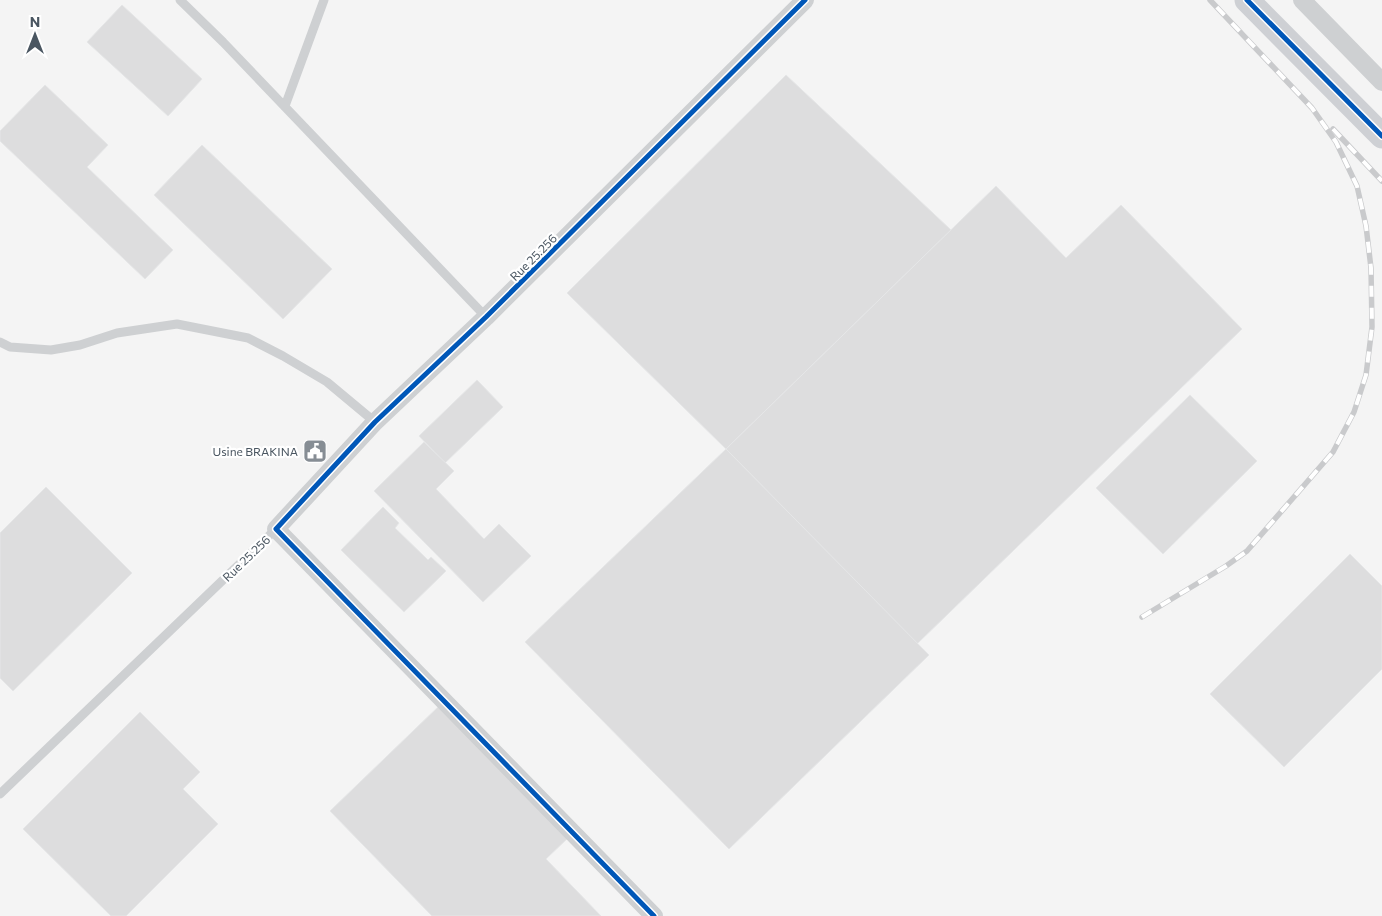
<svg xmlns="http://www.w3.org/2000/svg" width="1382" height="916" font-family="Commissioner,sans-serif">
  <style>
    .building { fill: #ddddde; stroke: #e5e6e7 }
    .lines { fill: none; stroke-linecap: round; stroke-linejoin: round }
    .lane { stroke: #ced0d2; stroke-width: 9 }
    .street { stroke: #ced0d2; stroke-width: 18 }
    .secondary { stroke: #ced0d4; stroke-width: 25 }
    .rail-casing { stroke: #c9cacc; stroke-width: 5.5 }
    .rail { stroke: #fff; stroke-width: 4; stroke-dasharray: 11; stroke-linecap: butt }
    .cycleway-casing { stroke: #fff; stroke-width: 8 }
    .cycleway { stroke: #0057b8; stroke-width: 5 }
    .labels { text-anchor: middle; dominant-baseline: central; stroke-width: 4.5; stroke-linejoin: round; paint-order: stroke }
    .street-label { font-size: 12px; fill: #4a5661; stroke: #fff }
    .poi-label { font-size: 12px; fill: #4a5661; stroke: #fff; text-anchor: end }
  </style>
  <rect width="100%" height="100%" fill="#f4f4f4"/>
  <g class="building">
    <polygon points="122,5 202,79 168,116 87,42"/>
    <polygon points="786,75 951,230 726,449 567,293"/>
    <polygon points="45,85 108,145 87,167 173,250 145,279 0,141 0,131"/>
    <polygon points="202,145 332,269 283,319 154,195"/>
    <polygon points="996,186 1066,258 1121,205 1242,329 917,644 726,449"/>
    <polygon points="477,380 503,407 445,463 419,436"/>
    <polygon points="1190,395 1257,461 1163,554 1096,488"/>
    <polygon points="424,442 454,471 436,489 484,539 499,524 531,556 483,602 374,491"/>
    <polygon points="726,449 929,655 729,849 525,642"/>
    <polygon points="46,487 132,573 13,691 0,678 0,533"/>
    <polygon points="383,507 399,523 395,528 428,560 431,557 446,571 404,612 341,550"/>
    <polygon points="1350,554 1382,586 1382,669 1284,767 1210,694"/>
    <polygon points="440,705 569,837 546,859 601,916 432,916 330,811"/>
    <polygon points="140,712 200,772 183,789 218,824 126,916 111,916 23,829"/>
  </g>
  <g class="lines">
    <g class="lane">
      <polyline points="180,0 223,42 486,317"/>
      <polyline points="285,106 324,0"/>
      <polyline points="0,342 10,347 51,350 80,345 117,333 177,324 248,338 283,356 327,382 375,422"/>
      <polyline points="0,794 276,529"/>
    </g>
    <g class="street">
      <polyline points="1302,0 1382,82"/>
      <polyline points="654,916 276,529 375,422 486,317 805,0"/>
    </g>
    <polyline class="secondary" points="1247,0 1382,136"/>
    <g class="rail-casing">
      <g id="rail">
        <polyline points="1333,129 1382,181"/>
        <polyline points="1142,617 1226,566 1247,551 1333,452 1354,412 1366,375 1372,327 1371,268 1366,226 1357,186 1336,142 1312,108 1210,0"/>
      </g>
    </g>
    <use href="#rail" class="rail"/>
    <g class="cycleway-casing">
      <g id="cycleway">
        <polyline points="1247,0 1382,136"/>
        <polyline points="654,916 276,529 375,422 486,317 805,0"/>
      </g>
    </g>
    <use href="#cycleway" class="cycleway"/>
  </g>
  <defs>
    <g id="civic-square" transform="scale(1.25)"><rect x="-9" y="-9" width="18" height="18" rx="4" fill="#868d94" stroke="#fff"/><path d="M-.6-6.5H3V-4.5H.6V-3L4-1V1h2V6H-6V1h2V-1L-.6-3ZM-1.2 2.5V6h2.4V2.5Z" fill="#fff"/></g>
  </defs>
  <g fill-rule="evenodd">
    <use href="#civic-square" x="315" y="451"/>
  </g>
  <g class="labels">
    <g class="street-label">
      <text transform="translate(533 257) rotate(-45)">Rue 25.256</text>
      <text transform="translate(246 558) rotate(-44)">Rue 25.256</text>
    </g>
    <g class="poi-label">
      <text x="298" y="451">Usine BRAKINA</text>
    </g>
  </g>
  <g transform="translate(35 35)" stroke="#ffffff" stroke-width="4" paint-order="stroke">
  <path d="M0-4L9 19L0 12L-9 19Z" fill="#4a5661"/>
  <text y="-8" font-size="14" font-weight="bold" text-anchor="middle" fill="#4a5661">N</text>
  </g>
</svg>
